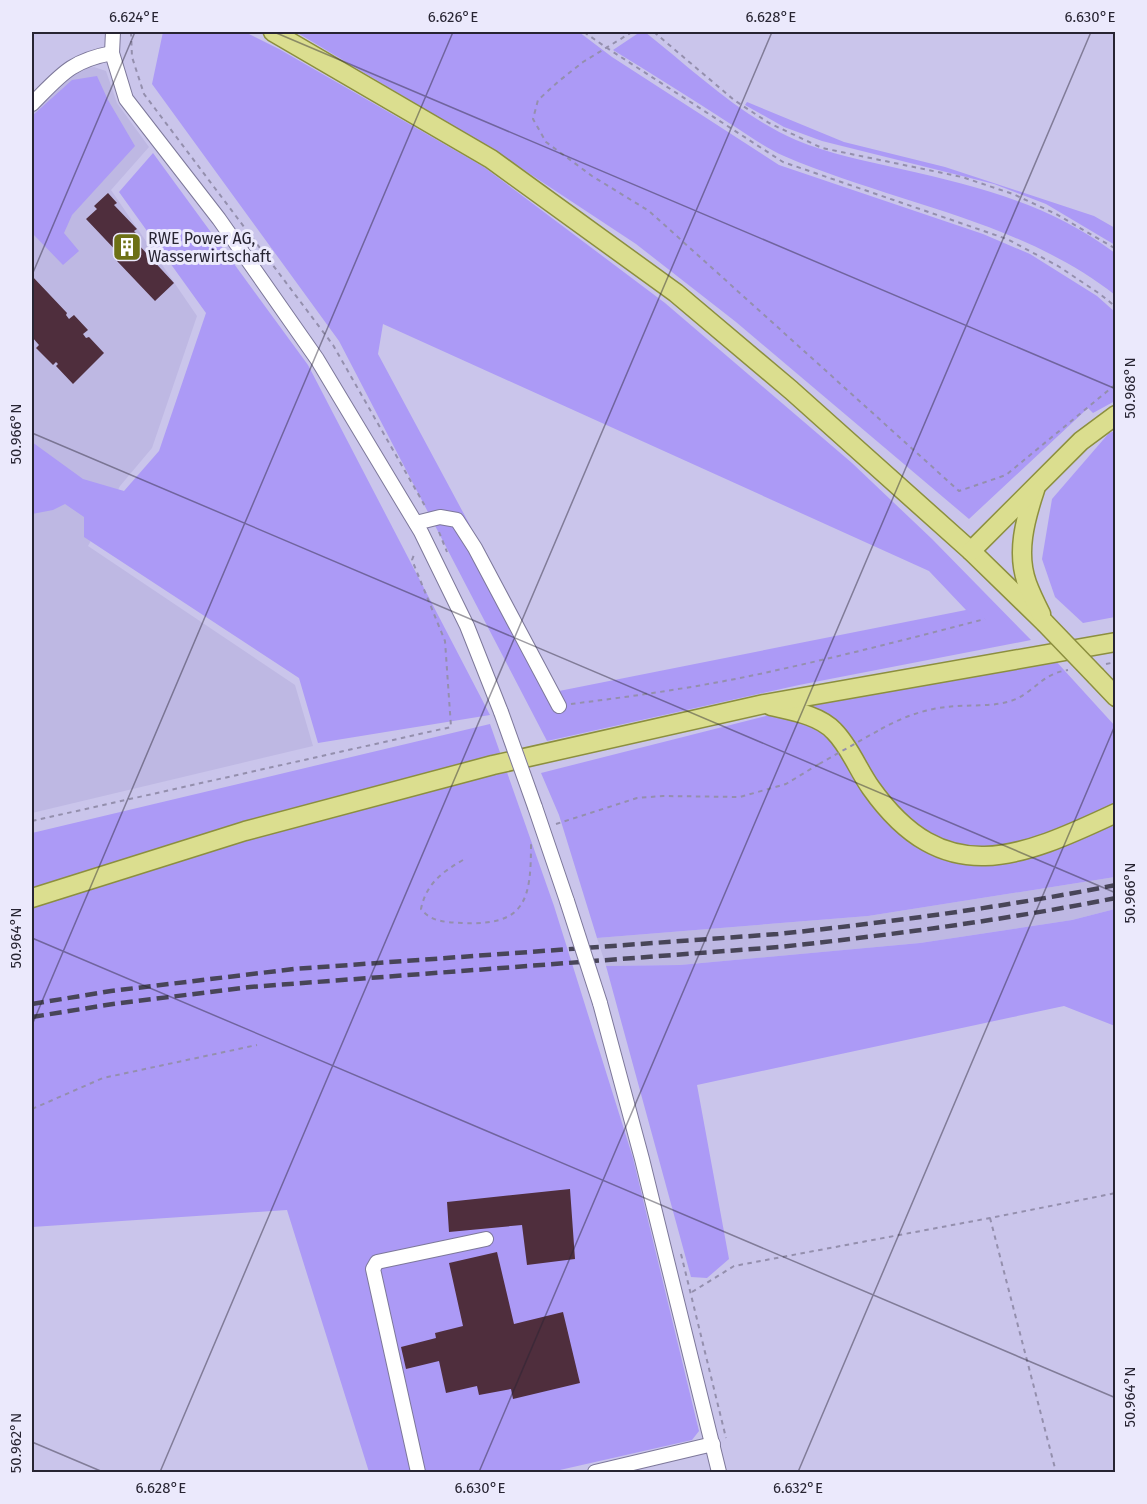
<svg xmlns="http://www.w3.org/2000/svg" width="1147" height="1504" font-family="'Fira Sans',sans-serif">
  <style>
    .built { fill: #beb8e3 }
    .green { fill: #ac9af6; fill-rule: evenodd }
    .building { fill: #4f2e3d }
    .lines { fill: none; stroke-linecap: round; stroke-linejoin: round }
    .minor-casing { stroke: #7d789a; stroke-width: 16 }
    .major-casing { stroke: #8c8f3e; stroke-width: 21 }
    .path { stroke: #948fad; stroke-width: 2; stroke-dasharray: 4.5 4.5; stroke-linecap: butt }
    .minor { stroke: #fff; stroke-width: 14 }
    .major { stroke: #dbde8f; stroke-width: 18 }
    .rail { stroke: #484558; stroke-width: 4.5; stroke-dasharray: 12 6; stroke-linecap: butt }
    .minor-bridge-casing { stroke: #7d789a; stroke-width: 16; stroke-linecap: butt }
    .major-bridge-casing { stroke: #8c8f3e; stroke-width: 21; stroke-linecap: butt }
    .path-bridge { stroke: #948fad; stroke-width: 2; stroke-dasharray: 4.5 4.5; stroke-linecap: butt }
    .minor-bridge { stroke: #fff; stroke-width: 14 }
    .major-bridge { stroke: #dbde8f; stroke-width: 18 }
    .ticks { fill: none; stroke: #272432; stroke-width: 1.5; stroke-opacity: 0.45 }
    .labels { text-anchor: middle; dominant-baseline: central; stroke-width: 6; stroke-linejoin: round; paint-order: stroke }
    .poi-label { font-size: 16px; fill: #272432; stroke: #ebe9fc; text-anchor: start }
    .neatline { fill: none; stroke: #272432; stroke-width: 2 }
    .ticks-label { font-size: 15px; text-anchor: middle; fill: #272432 }
  </style>
  <rect width="100%" height="100%" fill="#cac5eb"/>
  <g class="built">
    <polygon points="94,67 106,71 117,103 149,147 111,190 197,316 152,448 120,486 88,546 295,685 313,746 32,813 32,107 70,71"/>
    <polygon points="1115,877 1115,909 1072,920 920,943 680,965 606,966 597,938 868,916"/>
  </g>
  <g class="green">
    <path d="M163 32H245L279 49 484 167 665 303 852 463 932 539 1031 640 799 685 547 741 339 341 152 84ZM383 324 929 571 966 610 559 691 378 354Z"/>
    <polygon points="296,32 579,32 612,57 779,165 983,234 1030,254 1097,296 1115,312 1115,401 1093,413 1088,408 969,519 736,322 636,244 495,151"/>
    <path d="M640 32H645C693 70 739 115 796 140 829 154 866 161 901 169 980 187 1049 204 1115 253V295C1020 220 893 203 784 156 765 148 747 134 729 123 691 98 652 74 613 50Z"/>
    <polygon points="97,76 108,100 135,146 72,215 64,233 79,251 63,265 32,233 32,116 72,80"/>
    <polygon points="747,102 844,142 945,167 1094,216 1115,228 1115,245 1046,204 994,184 822,141 784,127 745,105"/>
    <polygon points="153,153 308,365 490,715 318,743 299,678 84,537 84,517 65,504 53,510 32,514 32,442 83,479 124,491 159,451 206,313 119,192"/>
    <polygon points="1115,431 1115,617 1083,623 1055,597 1042,559 1052,499 1109,433"/>
    <polygon points="1054,659 1115,726 1115,877 868,916 597,938 559,815 541,773 813,704"/>
    <polygon points="490,724 554,906 633,1158 699,1431 692,1440 551,1472 369,1472 287,1210 32,1227 32,833"/>
    <polygon points="1115,909 1115,1026 1064,1006 697,1085 729,1259 707,1278 691,1277 606,966 680,965 920,943 1072,920"/>
  </g>
  <g class="building">
    <polygon points="108,193 117,203 114,205 137,229 134,231 141,239 137,243 174,283 155,301 117,261 122,257 86,219 97,209 94,206"/>
    <polygon points="32,276 67,313 66,315 69,319 74,315 88,330 83,334 86,338 89,337 104,353 73,384 56,366 58,364 56,362 53,365 36,348 39,345 32,337"/>
    <polygon points="570,1189 575,1259 527,1265 522,1225 449,1232 447,1202"/>
    <polygon points="497,1252 514,1324 563,1312 580,1383 513,1399 511,1389 479,1395 477,1386 446,1393 439,1361 406,1369 401,1347 436,1338 435,1333 463,1326 449,1263"/>
  </g>
  <g class="lines">
    <g class="minor-casing">
      <g id="minor">
        <polyline points="113,32 112,53 126,99 219,219 317,359 421,532 467,626 501,712"/>
        <path d="M32 104C61 75 70 61 112 53"/>
        <polyline points="416,523 440,517 457,520 475,548 559,706"/>
        <polyline points="535,807 567,901"/>
        <polyline points="600,1003 642,1159 719,1472"/>
        <polyline points="418,1472 373,1269 377,1262 486,1239"/>
        <polyline points="595,1472 713,1444"/>
      </g>
    </g>
    <g class="major-casing">
      <g id="major">
        <polyline points="273,32 491,159 676,293 791,390 971,551 1045,623"/>
        <path d="M1035 490C1025 520 1016 553 1027 583 1031 594 1036 604 1041 614"/>
        <polyline points="971,551 1081,441 1116,415"/>
        <polyline points="1096,676 1116,697"/>
        <path d="M771 706C792 711 819 715 834 731 850 747 858 770 871 788 944 891 1020 858 1116 813"/>
        <polyline points="32,898 245,831 493,765 764,704 1116,642"/>
      </g>
    </g>
    <g class="path">
      <polyline points="131,32 132,57 144,94 333,345 425,506"/>
      <polyline points="584,32 607,48 783,162 1007,239 1058,266 1100,294 1116,307"/>
      <polyline points="632,32 583,62 559,81 538,100 533,119 546,142 592,176 649,211 959,491 1006,475 1116,384"/>
      <polyline points="654,32 734,100 769,123 822,148 962,177 1013,194 1056,214 1116,249"/>
      <polyline points="439,532 447,552"/>
      <polyline points="1106,664 1116,662"/>
      <path d="M571 704C635 696 700 687 764 673 838 657 912 638 985 619"/>
      <path d="M881 729C901 718 924 709 947 707 968 704 996 708 1016 699 1037 689 1042 674 1068 670"/>
      <polyline points="32,821 451,727 445,641 412,560 415,552"/>
      <polyline points="556,824 637,798 663,796 740,797 786,784 819,764"/>
      <path d="M463 860C442 872 426 884 421 909 431 922 445 922 462 923 526 926 531 900 531 843"/>
      <polyline points="32,1109 103,1078 257,1045"/>
      <polyline points="990,1218 1056,1472"/>
      <polyline points="681,1254 726,1438"/>
      <polyline points="692,1292 734,1266 990,1218 1116,1193"/>
    </g>
    <use href="#minor" class="minor"/>
    <use href="#major" class="major"/>
    <g class="rail">
      <path d="M32 1004 111 991 294 969 778 934C892 922 1004 907 1116 885"/>
      <path d="M32 1017 113 1004 250 987 779 947C892 935 1004 920 1116 898"/>
    </g>
    <g class="minor-bridge-casing">
      <g id="minor-bridge">
        <polyline points="501,712 535,807"/>
        <polyline points="567,901 600,1003"/>
      </g>
    </g>
    <g class="major-bridge-casing">
      <polyline id="major-bridge" points="1045,623 1096,676"/>
    </g>
    <polyline class="path-bridge" points="819,764 881,729"/>
    <use href="#minor-bridge" class="minor-bridge"/>
    <use href="#major-bridge" class="major-bridge"/>
  </g>
  <path class="ticks" d="M274 32 1116 389M32 275 135 32M32 433 1116 893M32 938 1116 1398M32 1025 453 32M32 1442 103 1472M160 1472 772 32M479 1472 1091 32M798 1472 1116 723"/>
  <defs>
    <g id="building-square" transform="scale(1.5)"><rect x="-9" y="-9" width="18" height="18" rx="4" fill="#6d7015" stroke="#ebe9fc"/><path d="M-4-6H4V6H1V3H-1V6H-4ZM-2.5-4.3h1.7v1.8h-1.7ZM.8-4.3h1.7v1.8H.8ZM-2.5-1h1.7V.8h-1.7ZM.8-1h1.7V.8H.8Z" fill="#fff"/></g>
  </defs>
  <g fill-rule="evenodd">
    <use href="#building-square" x="127" y="247"/>
  </g>
  <g class="labels">
    <g class="poi-label">
      <text x="148" y="238">RWE Power AG,<tspan x="148" dy="18">Wasserwirtschaft</tspan></text>
    </g>
  </g>
  <rect width="1147" height="1504" fill="none" stroke="#ebe9fc" stroke-width="66"/>
  <rect x="33" y="33" width="1081" height="1438" class="neatline"/>
  <g class="ticks-label">
    <text x="134" y="22">6.624°E</text>
    <text x="453" y="22">6.626°E</text>
    <text x="771" y="22">6.628°E</text>
    <text x="1090" y="22">6.630°E</text>
    <text transform="translate(1130 388) rotate(-90)" y="5">50.968°N</text>
    <text transform="translate(16 434) rotate(-90)" y="5">50.966°N</text>
    <text transform="translate(1130 893) rotate(-90)" y="5">50.966°N</text>
    <text transform="translate(16 938) rotate(-90)" y="5">50.964°N</text>
    <text transform="translate(1130 1397) rotate(-90)" y="5">50.964°N</text>
    <text transform="translate(16 1443) rotate(-90)" y="5">50.962°N</text>
    <text x="161" y="1493">6.628°E</text>
    <text x="480" y="1493">6.630°E</text>
    <text x="798" y="1493">6.632°E</text>
  </g>
</svg>
